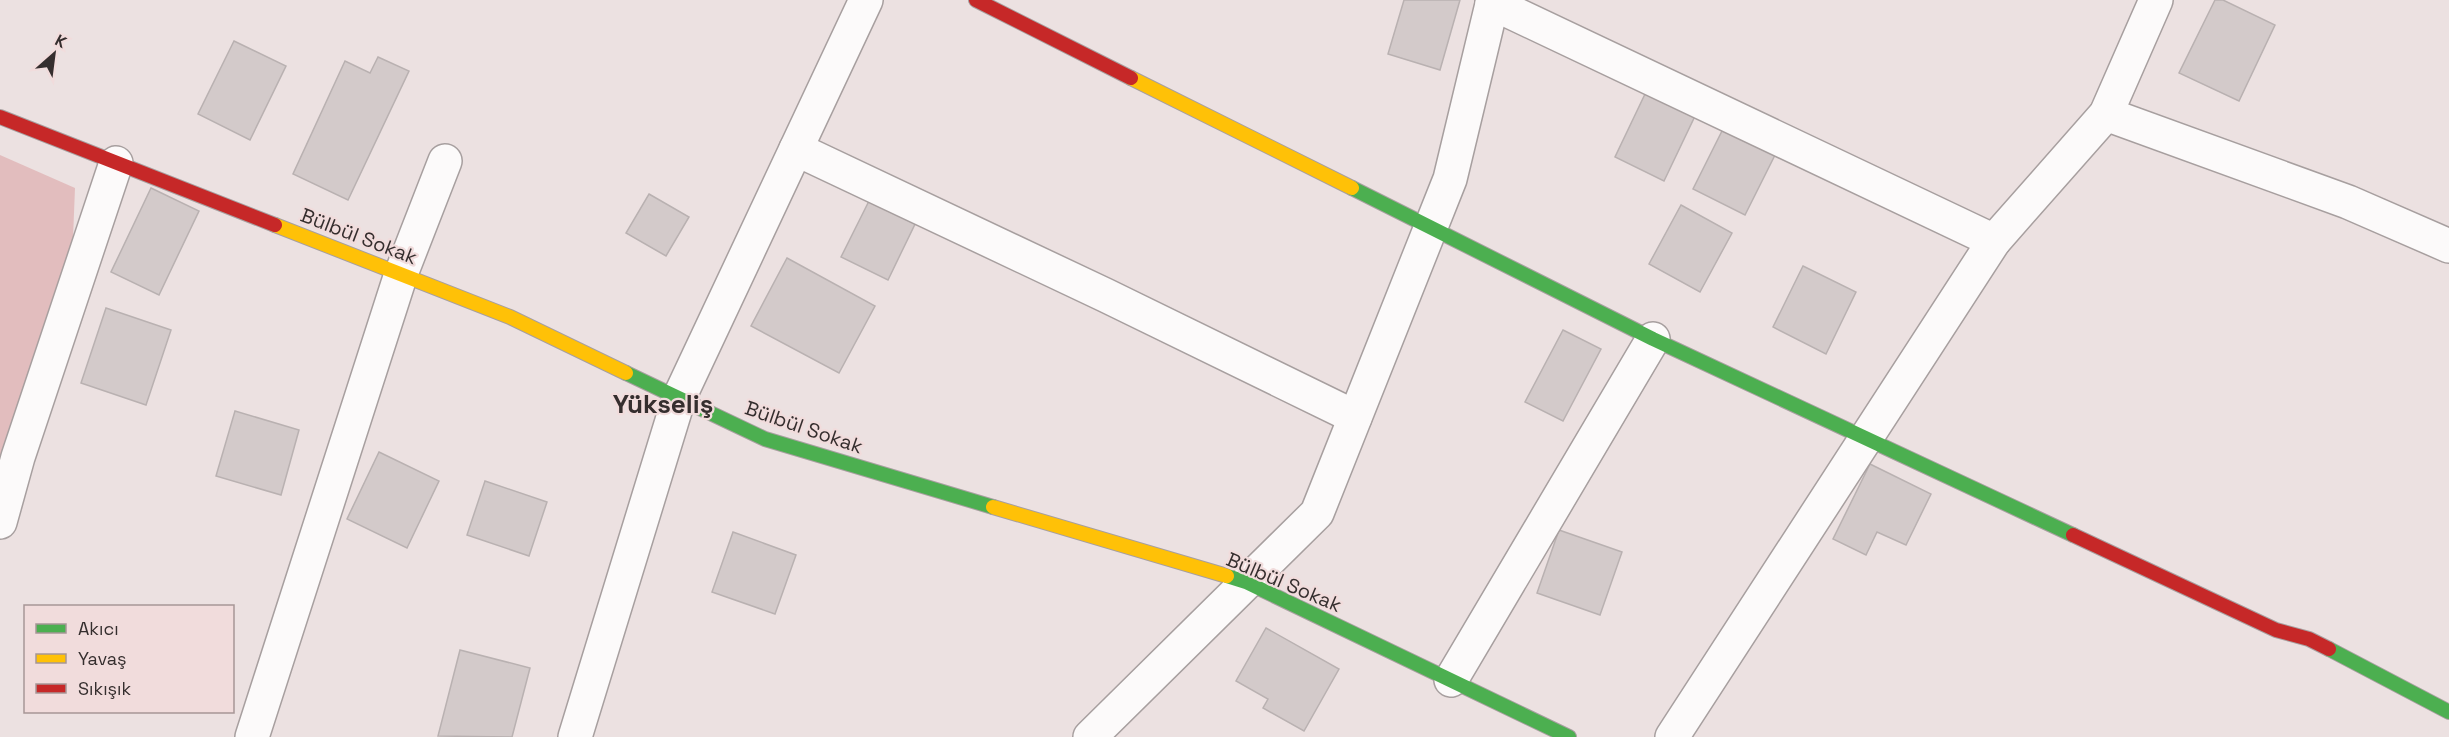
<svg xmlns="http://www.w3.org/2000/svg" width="2449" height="737" font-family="'Space Grotesk',sans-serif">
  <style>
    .green { fill: #e2bdbe }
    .building { fill: #d3caca; stroke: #b9b1b1; stroke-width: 1.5 }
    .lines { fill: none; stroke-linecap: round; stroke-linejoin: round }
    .street-casing { stroke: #a79f9f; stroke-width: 36 }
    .fast-casing { stroke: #a79f9f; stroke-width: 16 }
    .slow-casing { stroke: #a79f9f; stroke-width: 16 }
    .jam-casing { stroke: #a79f9f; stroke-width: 16 }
    .street { stroke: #fcfafa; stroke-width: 33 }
    .fast { stroke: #4caf50; stroke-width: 14 }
    .slow { stroke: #ffc107; stroke-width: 14 }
    .jam { stroke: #c62828; stroke-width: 14 }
    .labels { text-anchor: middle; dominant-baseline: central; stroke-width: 4.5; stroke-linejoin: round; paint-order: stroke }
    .street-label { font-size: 20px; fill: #352e2e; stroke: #f1dcdc }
    .district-label { font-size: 26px; font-weight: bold; fill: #352e2e; stroke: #f1dcdc }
  </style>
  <rect width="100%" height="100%" fill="#ece1e1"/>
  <polygon class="green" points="0,155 75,188 73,238 0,469"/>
  <g class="building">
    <polygon points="1404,0 1460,0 1440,70 1388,54"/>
    <polygon points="2215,0 2223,0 2275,25 2239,101 2179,73"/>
    <polygon points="234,41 286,66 250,140 198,114"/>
    <polygon points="378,57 409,71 348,200 293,174 345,61 370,73"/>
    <polygon points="1646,92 1695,116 1664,181 1615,157"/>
    <polygon points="1725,125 1777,151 1745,215 1693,189"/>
    <polygon points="151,188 199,211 159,295 111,272"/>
    <polygon points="649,194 689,217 666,256 626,233"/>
    <polygon points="871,197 917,220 888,280 841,257"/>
    <polygon points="1681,205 1732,233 1700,292 1649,264"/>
    <polygon points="787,258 875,306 839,373 751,326"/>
    <polygon points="1803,266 1856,292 1826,354 1773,327"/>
    <polygon points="106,308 171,330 146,405 81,383"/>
    <polygon points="1563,330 1601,349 1563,421 1525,402"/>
    <polygon points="235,411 299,430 281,495 216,476"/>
    <polygon points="379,452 439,481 407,548 347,519"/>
    <polygon points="1870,464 1931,494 1906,545 1877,532 1866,555 1833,539"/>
    <polygon points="485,481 547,502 529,556 467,535"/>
    <polygon points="1559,530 1622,552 1600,615 1537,593"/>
    <polygon points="733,532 796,555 775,614 712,592"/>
    <polygon points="1266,628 1339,669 1304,731 1263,708 1268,699 1236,681"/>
    <polygon points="460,650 530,668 512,737 438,736"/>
  </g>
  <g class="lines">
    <g class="street-casing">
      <g id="street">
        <polyline points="1492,3 1994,241"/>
        <polyline points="2106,114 2348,202 2449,246"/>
        <polyline points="796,149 1105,295 1355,417"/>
        <polyline points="0,522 18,457 116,163"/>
        <polyline points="1451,680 1653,339"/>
        <polyline points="252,737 401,274 445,161"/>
        <polyline points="575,737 679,398 866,0"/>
        <polyline points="1090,737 1317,513 1450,179 1493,0"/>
        <polyline points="1672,737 1994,241 2106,114 2156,0"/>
      </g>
    </g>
    <g class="fast-casing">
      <g id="fast">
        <polyline points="1352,188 1653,339 2073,535"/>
        <polyline points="626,373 765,439 993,507"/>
        <polyline points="1227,576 1246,582 1569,737"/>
        <polyline points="2329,649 2449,712"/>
      </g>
    </g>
    <g class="slow-casing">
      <g id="slow">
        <polyline points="1131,78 1352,188"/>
        <polyline points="275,225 510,317 626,373"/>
        <polyline points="993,507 1227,576"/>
      </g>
    </g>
    <g class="jam-casing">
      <g id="jam">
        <polyline points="976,0 1131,78"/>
        <polyline points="0,117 275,225"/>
        <polyline points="2073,535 2276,630 2309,639 2329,649"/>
      </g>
    </g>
    <use href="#street" class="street"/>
    <use href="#fast" class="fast"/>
    <use href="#slow" class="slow"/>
    <use href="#jam" class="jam"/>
  </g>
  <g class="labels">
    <g class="street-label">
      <text transform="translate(359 236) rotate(21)">Bülbül Sokak</text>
      <text transform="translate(804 427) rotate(19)">Bülbül Sokak</text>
      <text transform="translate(1284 582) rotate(23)">Bülbül Sokak</text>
    </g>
    <g class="district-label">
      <text x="663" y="404">Yükseliş</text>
    </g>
  </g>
  <rect x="24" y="605" width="210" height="108" fill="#f1dcdc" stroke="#a69696" stroke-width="1.5"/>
  <rect x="36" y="624" width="30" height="9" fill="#4caf50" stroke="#a69696" stroke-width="1.5"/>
  <text x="78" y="635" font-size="18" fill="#352e2e">Akıcı</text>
  <rect x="36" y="654" width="30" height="9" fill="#ffc107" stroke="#a69696" stroke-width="1.5"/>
  <text x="78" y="665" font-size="18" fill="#352e2e">Yavaş</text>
  <rect x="36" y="684" width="30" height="9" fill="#c62828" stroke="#a69696" stroke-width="1.5"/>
  <text x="78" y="695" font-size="18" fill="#352e2e">Sıkışık</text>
  <g transform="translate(54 54) rotate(28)" stroke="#f1dcdc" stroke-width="4.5" paint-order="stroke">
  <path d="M0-4.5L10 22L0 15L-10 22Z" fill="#352e2e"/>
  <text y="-9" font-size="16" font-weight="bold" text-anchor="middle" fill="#352e2e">K</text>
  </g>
</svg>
